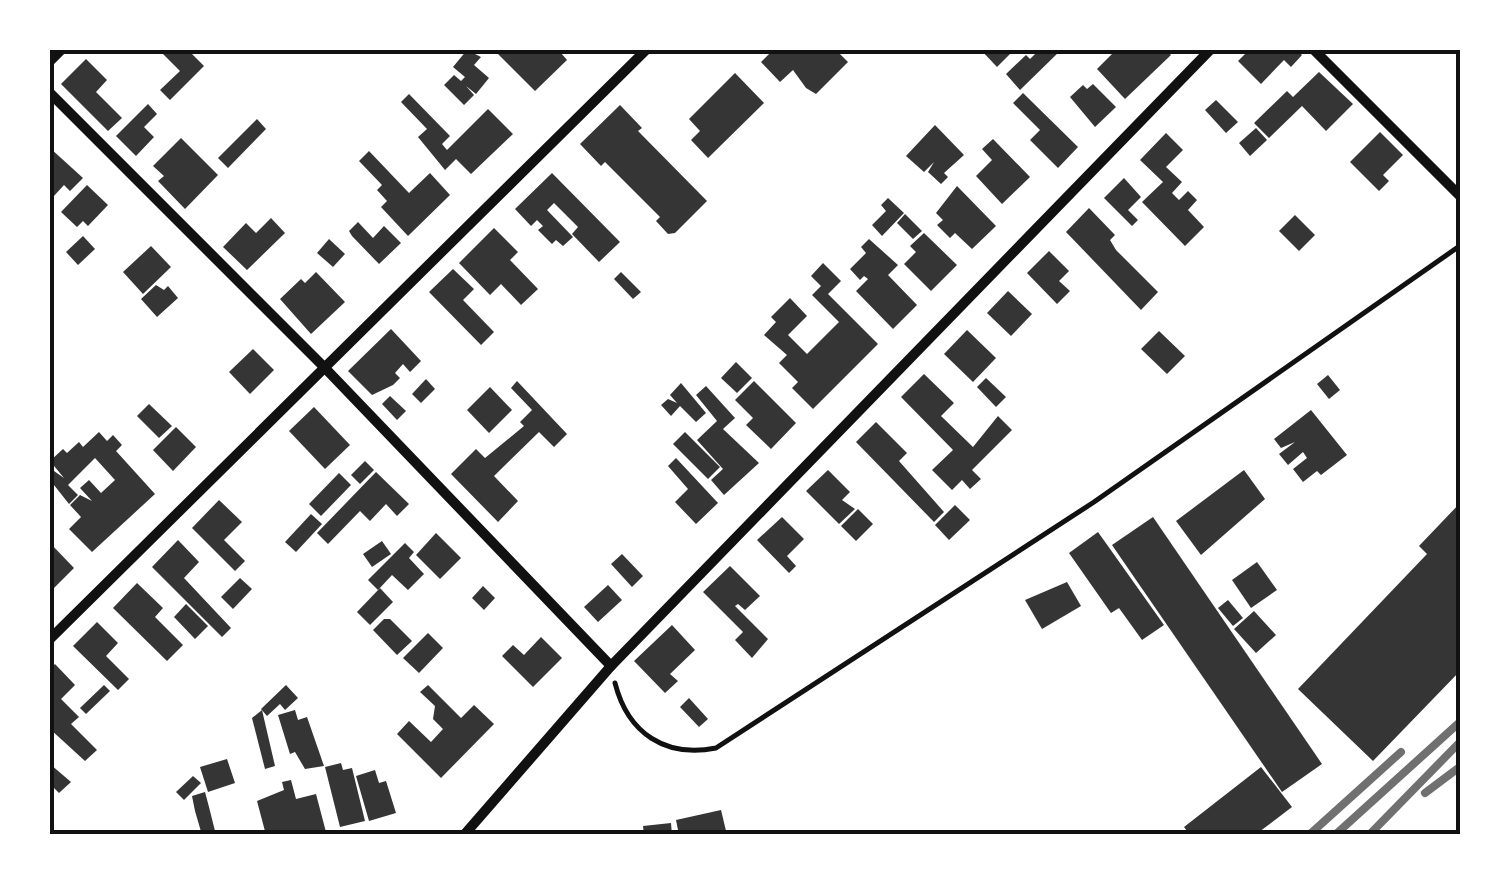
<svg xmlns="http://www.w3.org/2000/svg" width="1511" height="885" font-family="Lora,serif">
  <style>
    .building { fill: #353535 }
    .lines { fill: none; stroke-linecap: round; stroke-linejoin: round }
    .path { stroke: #111; stroke-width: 5 }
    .minor { stroke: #111; stroke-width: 10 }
    .rail { stroke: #707070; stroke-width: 8 }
    .neatline { fill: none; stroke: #111; stroke-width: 4 }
  </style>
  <rect width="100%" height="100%" fill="#fff"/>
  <g class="building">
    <polygon points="159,50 188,50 204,66 170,100 160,90 180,71"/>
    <polygon points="467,50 481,57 474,65 489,78 476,94 466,86 474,95 464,105 444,85 454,75 461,81 465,77 453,67"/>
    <polygon points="494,50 564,50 561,53 567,60 535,91"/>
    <polygon points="773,50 836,50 848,62 816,94 806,88 793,70 780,82 761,62"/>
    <polygon points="981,50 1014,50 997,67"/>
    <polygon points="1039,50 1061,50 1020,90 1006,74 1026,55 1030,59"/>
    <polygon points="1116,50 1166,50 1171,55 1125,99 1097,69"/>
    <polygon points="1249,50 1297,50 1302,55 1291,67 1284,60 1261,84 1238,61"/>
    <polygon points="86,59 107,80 96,92 122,118 108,131 61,84"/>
    <polygon points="1319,72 1353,104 1326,131 1302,106 1269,138 1254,123 1287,91 1293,97"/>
    <polygon points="735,73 764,103 708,158 691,140 700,131 689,119"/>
    <polygon points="1093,84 1116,107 1095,127 1070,97 1083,85 1087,89"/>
    <polygon points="1023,93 1078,147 1058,168 1030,140 1040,130 1013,103"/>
    <polygon points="409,94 450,136 442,144 447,150 488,109 513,134 471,174 456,159 445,170 418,137 427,129 401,102"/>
    <polygon points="1216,100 1238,122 1226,133 1205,110"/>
    <polygon points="148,104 157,114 144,127 154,137 136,156 116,136"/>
    <polygon points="620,105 642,128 638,131 707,201 675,233 668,234 656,221 660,217 605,162 601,166 580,144"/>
    <polygon points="257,119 266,129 228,168 218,158"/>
    <polygon points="935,125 964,155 944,173 948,177 941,184 928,172 934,162 924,172 906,156"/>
    <polygon points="1256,128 1267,140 1250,156 1239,143"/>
    <polygon points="1380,132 1403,155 1383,175 1389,181 1379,191 1350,162"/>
    <polygon points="1166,133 1183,150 1166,167 1182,182 1172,193 1179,200 1188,191 1197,200 1188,210 1204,227 1185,246 1142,202 1163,182 1140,160"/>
    <polygon points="181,138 218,175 185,209 158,181 164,176 153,166"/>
    <polygon points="993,139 1030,177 1002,204 976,176 992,160 982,149"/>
    <polygon points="50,148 83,178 70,191 64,185 53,197"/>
    <polygon points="369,151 409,193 430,173 450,195 408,236 381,207 387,201 377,190 382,185 359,161"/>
    <polygon points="552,173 620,242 599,262 572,234 578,227 554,203 547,210 573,237 563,246 556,240 552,244 538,230 543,226 537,220 531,226 515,209"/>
    <polygon points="1124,178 1141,197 1128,210 1138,220 1132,226 1104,198"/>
    <polygon points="87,185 108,205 88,226 83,221 77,227 61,212"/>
    <polygon points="957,186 996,226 972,249 955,233 950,238 937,225 943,220 936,213"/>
    <polygon points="888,198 904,213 882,236 872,225 886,211 881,205"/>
    <polygon points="1089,208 1115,235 1110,240 1116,250 1158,292 1141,310 1066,232"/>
    <polygon points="905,214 922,231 913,239 897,223"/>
    <polygon points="1295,215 1315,235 1299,251 1279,231"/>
    <polygon points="271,218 285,233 247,270 223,247 246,223 256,233"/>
    <polygon points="358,222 373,238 384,226 401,243 379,264 352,236 349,231"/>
    <polygon points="494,228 518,252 510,260 538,289 521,305 501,284 490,295 459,263"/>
    <polygon points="924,233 957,265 931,291 904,264 916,252 910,246"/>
    <polygon points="83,236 95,249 78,265 66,252"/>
    <polygon points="329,239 345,254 333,267 317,253"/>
    <polygon points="869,239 898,265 888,275 917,305 893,329 856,291 868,279 864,276 860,280 850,269 866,253 861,247"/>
    <polygon points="151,246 171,267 143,294 123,272"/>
    <polygon points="1049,251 1069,271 1059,281 1070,291 1057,304 1027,273"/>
    <polygon points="823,263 841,281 828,294 878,344 813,409 792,388 798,382 779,363 787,355 764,335 776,322 771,317 790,298 807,316 788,335 807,354 839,322 812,295 821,286 811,276"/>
    <polygon points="453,269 474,289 463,300 494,332 481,345 429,292"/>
    <polygon points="316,272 345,302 311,334 280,299 301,279 305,283"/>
    <polygon points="621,272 641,292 633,299 614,279"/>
    <polygon points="156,285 164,290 168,286 178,298 157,317 141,299"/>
    <polygon points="1008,291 1032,314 1011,336 987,313"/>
    <polygon points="391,329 421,361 410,372 403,364 395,373 400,378 393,385 372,395 348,371"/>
    <polygon points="967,330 996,358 973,382 944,354"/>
    <polygon points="1159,331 1185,356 1167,374 1141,349"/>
    <polygon points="253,349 274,370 250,394 229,372"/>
    <polygon points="736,362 752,378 737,393 721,378"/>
    <polygon points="924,374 954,403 941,416 973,447 998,416 1012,430 972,470 981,479 970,489 962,480 952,490 932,470 953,450 901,397"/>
    <polygon points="1328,375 1340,390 1329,399 1317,384"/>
    <polygon points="986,378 1006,397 996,407 977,387"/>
    <polygon points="426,379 435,389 421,403 412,394"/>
    <polygon points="517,381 567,434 554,447 539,432 494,476 518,501 498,522 451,474 476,449 485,458 524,426 520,422 532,410 511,388"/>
    <polygon points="754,381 796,423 771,449 746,425 753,418 735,400"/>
    <polygon points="681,383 706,413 696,422 680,406 671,416 661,405 668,399 677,403 670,395"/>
    <polygon points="706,386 735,418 723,429 759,463 724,495 711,480 723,469 697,440 717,421 696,395"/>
    <polygon points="490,387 512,410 489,433 467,410"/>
    <polygon points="390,396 406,411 397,420 382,404"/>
    <polygon points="149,404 172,426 159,438 137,416"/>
    <polygon points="314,407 350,445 325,469 289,431"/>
    <polygon points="1311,410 1347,455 1321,475 1317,471 1303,482 1293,469 1307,458 1303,452 1288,465 1279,454 1295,442 1281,448 1274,439"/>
    <polygon points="876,422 907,453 899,461 944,512 934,522 856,442"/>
    <polygon points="176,427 196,447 173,471 153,450"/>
    <polygon points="99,432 107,441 113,435 122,445 116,451 155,494 92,552 69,529 81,517 70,505 80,495 92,501 80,488 89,480 101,493 115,480 95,458 68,485 78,495 69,504 50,480 54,471 64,478 50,461 63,449 67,453 79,442 83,447"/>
    <polygon points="685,432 720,467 708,479 673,444"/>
    <polygon points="676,458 718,503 696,524 675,502 688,489 668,466"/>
    <polygon points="365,461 374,470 360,484 351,475"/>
    <polygon points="828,470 850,492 842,500 855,509 839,524 806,491"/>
    <polygon points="1244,470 1265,499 1201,555 1176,521"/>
    <polygon points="376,472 409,504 397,516 386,504 370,521 360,511 328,544 317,533"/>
    <polygon points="339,473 351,485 321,516 309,504"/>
    <polygon points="219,500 242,522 224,540 245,561 235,571 192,528"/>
    <polygon points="1461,502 1461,670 1373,761 1298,689 1427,554 1419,546"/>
    <polygon points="955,505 970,520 949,540 935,525"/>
    <polygon points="858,509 873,524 856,541 841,526"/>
    <polygon points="311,514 322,524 296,552 285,542"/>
    <polygon points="782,517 804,539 787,556 796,566 789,573 757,540"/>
    <polygon points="1153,517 1322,764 1282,792 1112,545"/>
    <polygon points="1098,532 1164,625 1142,640 1119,608 1111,613 1069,553"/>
    <polygon points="436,533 461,558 440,579 416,555"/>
    <polygon points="178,540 199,562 184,578 231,628 222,637 152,567"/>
    <polygon points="382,541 391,554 372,567 363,554"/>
    <polygon points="50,543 74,568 50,592"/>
    <polygon points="405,543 414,552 409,558 424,574 408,590 392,575 378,590 368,580"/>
    <polygon points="622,554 643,576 632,587 611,564"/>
    <polygon points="1257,562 1277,590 1251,608 1232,580"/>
    <polygon points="730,566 760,596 745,610 738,604 735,606 768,639 752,658 735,640 743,632 703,592"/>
    <polygon points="240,578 252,589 233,609 221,597"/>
    <polygon points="1067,582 1081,606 1042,629 1025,600"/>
    <polygon points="137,583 163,608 155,617 183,645 167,661 113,608"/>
    <polygon points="608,585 622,600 598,622 584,607"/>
    <polygon points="483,586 495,598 484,610 472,598"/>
    <polygon points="380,588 393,602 370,625 357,612"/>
    <polygon points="1228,600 1243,618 1233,626 1218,608"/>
    <polygon points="186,604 208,626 195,639 174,617"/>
    <polygon points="1254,611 1276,635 1256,653 1234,629"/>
    <polygon points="384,619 390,619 412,641 397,655 373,630"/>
    <polygon points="97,622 118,643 106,656 129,679 118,690 73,646"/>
    <polygon points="672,625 695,650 670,674 678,681 665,693 634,661"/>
    <polygon points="428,633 443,648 419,673 403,658"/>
    <polygon points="541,637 562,658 533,687 502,656 513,645 524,655"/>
    <polygon points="55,664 75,685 61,699 79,717 71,724 97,750 85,761 50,729 50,669"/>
    <polygon points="104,685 110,691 86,714 80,708"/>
    <polygon points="286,685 298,698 285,710 280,704 267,716 261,709"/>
    <polygon points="428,685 461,718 474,705 494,724 441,778 397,734 409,721 431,742 443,729 433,719 435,706 420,692"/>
    <polygon points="689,698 708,719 699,727 680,707"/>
    <polygon points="262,710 275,766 265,769 252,718"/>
    <polygon points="295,710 298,720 307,717 324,766 305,769 295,752 290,754 278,715"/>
    <polygon points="227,759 235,783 208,792 200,767"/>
    <polygon points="341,763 343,770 352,768 365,821 340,827 325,767"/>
    <polygon points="50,764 71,782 59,793 50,784"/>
    <polygon points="1261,767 1292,807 1255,835 1190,835 1184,827"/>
    <polygon points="375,770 379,783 386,781 396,813 369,821 356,776"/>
    <polygon points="193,776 201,783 184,800 176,792"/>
    <polygon points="291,780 296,799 316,794 326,832 266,835 257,801 284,790 282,782"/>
    <polygon points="205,792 209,807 216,835 202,835 195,811 192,796"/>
    <polygon points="721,810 727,835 679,835 676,820"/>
    <polygon points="671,823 672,835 644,835 643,826"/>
  </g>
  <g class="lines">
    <path class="path" d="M615 683C628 734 666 758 716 748L1094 502 1461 245"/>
    <g class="minor">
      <polyline points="1314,50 1461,197"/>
      <polyline points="50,61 61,50"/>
      <polyline points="50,93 324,367 611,666"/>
      <polyline points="50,639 646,50"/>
      <polyline points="464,835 611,666 1210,50"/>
    </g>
    <g class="rail">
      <polyline points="1425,793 1461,766"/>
      <polyline points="1309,835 1401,752"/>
      <polyline points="1335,835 1461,721"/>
      <polyline points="1369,835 1461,741"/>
    </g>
  </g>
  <rect width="1511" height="885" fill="none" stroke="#ffffff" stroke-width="105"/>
  <rect x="52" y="52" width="1406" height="780" class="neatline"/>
</svg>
